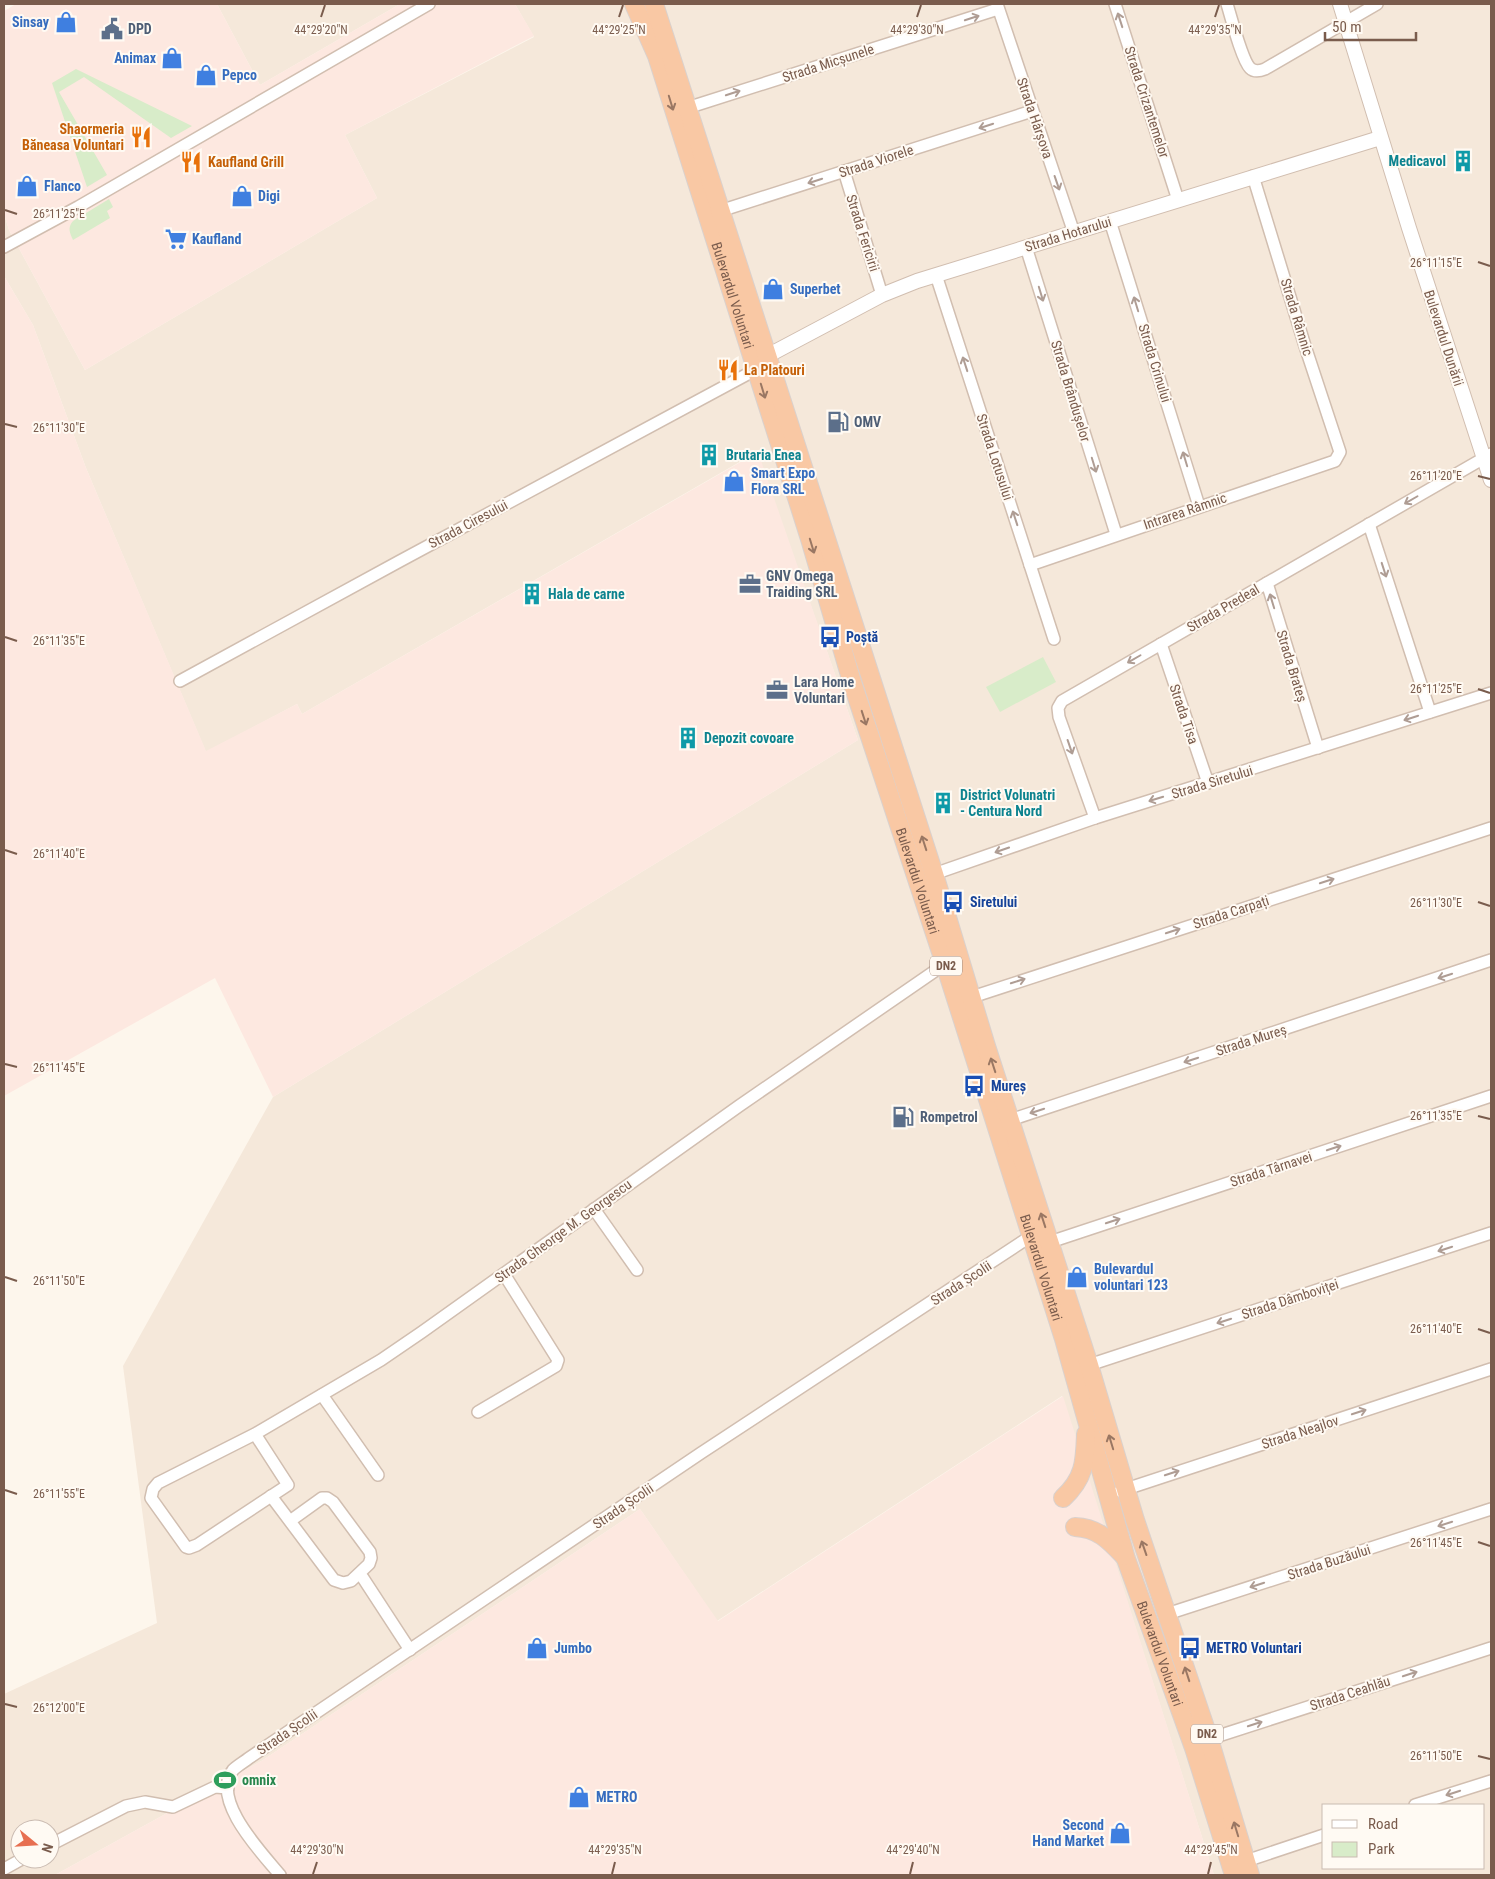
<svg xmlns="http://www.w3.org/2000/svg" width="1495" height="1879" font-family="'Roboto Condensed',sans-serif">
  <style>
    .residential { fill: #f5e8da; fill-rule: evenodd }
    .commercial { fill: #fde8e0 }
    .green { fill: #d8ecc9 }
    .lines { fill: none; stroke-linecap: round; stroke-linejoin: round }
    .minor-casing { stroke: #d1beb0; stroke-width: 14 }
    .tertiary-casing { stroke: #d1beb0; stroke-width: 16 }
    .trunk-casing { stroke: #dad1cd; stroke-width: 20 }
    .minor { stroke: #fff; stroke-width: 11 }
    .tertiary { stroke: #fff; stroke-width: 14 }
    .trunk { stroke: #f9c8a4; stroke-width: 18 }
    .oneway { stroke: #af9d94 }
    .oneway2 { stroke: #9a7763 }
    .ticks { fill: none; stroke: #7a5c4d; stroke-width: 2 }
    .labels { text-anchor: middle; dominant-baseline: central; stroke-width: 4; stroke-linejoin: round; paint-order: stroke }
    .shield { fill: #fffaf3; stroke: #a28b7f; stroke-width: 1 }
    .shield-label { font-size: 12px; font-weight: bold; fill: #7a5c4d }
    .shop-label { font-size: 14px; font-weight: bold; fill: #366cbe; stroke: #fffaf3; text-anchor: start }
    .service-label { font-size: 14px; font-weight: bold; fill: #4e5e75; stroke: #fffaf3; text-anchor: start }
    .street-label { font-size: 14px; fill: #7a5c4d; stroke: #fffaf3 }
    .food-label { font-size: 14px; font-weight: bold; fill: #c56008; stroke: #fffaf3; text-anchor: start }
    .culture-label { font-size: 14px; font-weight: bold; fill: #0d838f; stroke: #fffaf3; text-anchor: start }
    .transit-label { font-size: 14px; font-weight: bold; fill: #164399; stroke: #fffaf3; text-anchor: start }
    .leisure-label { font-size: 14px; font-weight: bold; fill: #27864d; stroke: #fffaf3; text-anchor: start }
    .ticks-label { font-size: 12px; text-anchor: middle; fill: #7a5c4d; stroke: #fffaf3; stroke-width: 4; stroke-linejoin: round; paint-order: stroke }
  </style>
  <rect width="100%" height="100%" fill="#fdf6ec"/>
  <g class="residential">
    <polygon points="217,4 400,4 260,85"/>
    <path d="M515 4H1491V1875H1214L1062 1396 717 1621 640 1509 263 1760 55 1875H4V1694L157 1623 123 1366 273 1097 858 740 757 452 302 714 297 704 206 752 86 468 33 325 4 276V214L9 230 85 370 377 198 345 135 534 37ZM1324 1805H1484V1868H1324ZM20 1829H50V1859H20Z"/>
  </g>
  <g class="commercial">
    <polygon points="16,4 217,4 260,85 400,4 515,4 534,36 345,135 377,198 85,370 9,230 4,214 4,11"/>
    <polygon points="4,276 33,325 86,468 206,751 297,704 302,714 758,452 858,740 273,1097 215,978 4,1096"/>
    <polygon points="1063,1396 1214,1875 55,1875 263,1760 640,1509 718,1621"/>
  </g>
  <g class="green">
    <polygon points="76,69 192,126 171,138 84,77 59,92 107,175 87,187 52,83"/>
    <path d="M109 199 113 207 107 211 110 218 73 240C70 233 67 228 73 221Z"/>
    <polygon points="1043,657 1056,682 1000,712 986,687"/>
  </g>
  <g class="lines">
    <g class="minor-casing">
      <g id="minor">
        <polyline points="997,4 1074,233"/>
        <polyline points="1115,4 1178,200"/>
        <path d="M1227 4C1231 17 1242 60 1250 68 1254 72 1260 71 1265 69L1377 4"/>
        <polyline points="687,108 998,9"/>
        <polyline points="844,171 882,295"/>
        <polyline points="720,211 1032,111"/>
        <polyline points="1110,221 1199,506"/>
        <polyline points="4,247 78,207 429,4"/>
        <polyline points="1026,247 1116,534"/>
        <polyline points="936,275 1054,639"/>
        <polyline points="1369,524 1430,712"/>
        <polyline points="1030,565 1335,461 1340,452 1305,346 1253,176"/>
        <polyline points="1267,583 1318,748"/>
        <polyline points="1161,644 1208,783"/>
        <polyline points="180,681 400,561 757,369"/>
        <polyline points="1095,818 1059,717 1058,708 1062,701 1491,454"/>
        <polyline points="934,874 1095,818 1491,693"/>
        <polyline points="972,997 1491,828"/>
        <polyline points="1010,1120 1491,960"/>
        <polyline points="594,1209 637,1270"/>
        <polyline points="1050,1242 1491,1096"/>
        <polyline points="1089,1365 1491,1233"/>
        <polyline points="322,1395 378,1475"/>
        <polyline points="478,1412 556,1366 558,1360 504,1274"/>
        <polyline points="255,1434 288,1485 197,1545 189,1548 186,1547 151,1498 153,1489 158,1483 255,1434 381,1360 422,1332 739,1106 945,964"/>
        <polyline points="1120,1491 1491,1369"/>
        <polyline points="271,1496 334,1580 343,1583 351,1581 369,1564 371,1558 370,1552 333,1502 327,1498 322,1498 290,1521"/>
        <polyline points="363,1578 410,1650"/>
        <polyline points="1167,1614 1491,1509"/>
        <polyline points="1209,1739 1491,1648"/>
        <polyline points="1415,1805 1491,1781"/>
        <polyline points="50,1845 126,1806 145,1802 173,1807 215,1787 228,1788"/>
        <polyline points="1246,1861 1324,1835"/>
        <polyline points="4,1869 22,1859"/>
        <path d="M280 1875C262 1853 210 1800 233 1770 237 1766 244 1762 249 1758L701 1453 1031 1236"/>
      </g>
    </g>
    <g class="tertiary-casing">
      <g id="tertiary">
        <polyline points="1340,4 1409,228 1491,480"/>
        <polyline points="767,356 882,295 917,281 1380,138"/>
      </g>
    </g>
    <g class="trunk-casing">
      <g id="trunk">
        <path id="s1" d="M634 4 657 56 810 539 852 682 945 964 1064 1339 1126 1559 1194 1748 1234 1875"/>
        <polyline points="654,4 934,874 986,1046 1089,1365 1135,1520 1209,1739 1250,1875"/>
        <path d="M1063 1498C1085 1478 1085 1461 1086 1434"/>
        <path d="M1075 1527C1098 1528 1109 1540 1124 1556"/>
      </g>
    </g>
    <use href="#minor" class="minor"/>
    <use href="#tertiary" class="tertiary"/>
    <use href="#trunk" class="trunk"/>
  </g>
  <defs><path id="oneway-shaft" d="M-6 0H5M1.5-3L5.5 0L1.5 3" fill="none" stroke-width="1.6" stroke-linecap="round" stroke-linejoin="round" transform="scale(1.25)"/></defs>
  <g class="oneway">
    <use href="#oneway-shaft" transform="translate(972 18) rotate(-18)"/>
    <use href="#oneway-shaft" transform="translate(1120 20) rotate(-108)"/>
    <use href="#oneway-shaft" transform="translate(733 93) rotate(-18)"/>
    <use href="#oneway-shaft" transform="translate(986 126) rotate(162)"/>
    <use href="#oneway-shaft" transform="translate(815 181) rotate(162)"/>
    <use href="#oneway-shaft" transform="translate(1057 183) rotate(71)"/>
    <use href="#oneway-shaft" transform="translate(1041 294) rotate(73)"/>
    <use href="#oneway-shaft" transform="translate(1136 304) rotate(-107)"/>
    <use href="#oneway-shaft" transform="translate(965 364) rotate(-108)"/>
    <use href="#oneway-shaft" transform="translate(1185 459) rotate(-107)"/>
    <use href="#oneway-shaft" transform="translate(1094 465) rotate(73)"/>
    <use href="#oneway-shaft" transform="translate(1411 500) rotate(150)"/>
    <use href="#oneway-shaft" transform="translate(1015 518) rotate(-108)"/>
    <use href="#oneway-shaft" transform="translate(1384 570) rotate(72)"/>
    <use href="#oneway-shaft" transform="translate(1272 601) rotate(-107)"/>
    <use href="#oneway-shaft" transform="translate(1134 659) rotate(150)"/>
    <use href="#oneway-shaft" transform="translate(1411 718) rotate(162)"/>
    <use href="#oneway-shaft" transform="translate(1070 747) rotate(71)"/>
    <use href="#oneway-shaft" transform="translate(1156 799) rotate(163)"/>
    <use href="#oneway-shaft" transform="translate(1002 850) rotate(161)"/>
    <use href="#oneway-shaft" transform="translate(1327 881) rotate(-18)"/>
    <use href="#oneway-shaft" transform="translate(1173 931) rotate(-18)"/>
    <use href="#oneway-shaft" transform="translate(1445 976) rotate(162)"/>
    <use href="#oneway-shaft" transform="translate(1018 981) rotate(-18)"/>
    <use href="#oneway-shaft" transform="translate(1191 1060) rotate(162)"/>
    <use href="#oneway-shaft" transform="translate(1037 1111) rotate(162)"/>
    <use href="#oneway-shaft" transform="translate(1334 1148) rotate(-18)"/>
    <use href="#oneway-shaft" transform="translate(1113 1221) rotate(-18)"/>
    <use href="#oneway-shaft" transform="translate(1445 1249) rotate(162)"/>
    <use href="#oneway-shaft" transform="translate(1224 1321) rotate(162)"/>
    <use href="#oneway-shaft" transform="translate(1359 1412) rotate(-18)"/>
    <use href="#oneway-shaft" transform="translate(1172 1473) rotate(-18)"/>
    <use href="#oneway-shaft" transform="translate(1445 1524) rotate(162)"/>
    <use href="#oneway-shaft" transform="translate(1257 1585) rotate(162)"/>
    <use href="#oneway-shaft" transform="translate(1410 1674) rotate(-18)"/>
    <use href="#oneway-shaft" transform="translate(1255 1724) rotate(-18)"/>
    <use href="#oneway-shaft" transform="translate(1453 1793) rotate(162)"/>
  </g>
  <g class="oneway2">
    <use href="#oneway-shaft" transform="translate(671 103) rotate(73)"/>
    <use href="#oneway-shaft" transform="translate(763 391) rotate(73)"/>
    <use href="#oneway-shaft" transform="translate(812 546) rotate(73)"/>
    <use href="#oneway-shaft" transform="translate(864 718) rotate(72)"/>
    <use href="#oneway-shaft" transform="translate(924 843) rotate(-108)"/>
    <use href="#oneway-shaft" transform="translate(993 1065) rotate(-108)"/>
    <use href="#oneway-shaft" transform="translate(1043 1220) rotate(-108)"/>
    <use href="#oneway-shaft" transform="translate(1111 1442) rotate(-107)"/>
    <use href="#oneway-shaft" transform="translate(1144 1548) rotate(-109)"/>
    <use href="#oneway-shaft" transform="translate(1187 1674) rotate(-108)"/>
    <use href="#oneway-shaft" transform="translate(1236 1829) rotate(-107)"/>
  </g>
  <path class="ticks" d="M321 17 325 5M619 17 623 5M917 17 921 5M1215 17 1219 5M5 210 17 214M1478 262 1490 266M5 424 17 427M1478 476 1490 479M5 637 17 641M1478 689 1490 693M5 850 17 854M1478 902 1490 906M5 1064 17 1067M1478 1116 1490 1119M5 1277 17 1281M1478 1329 1490 1333M5 1490 17 1494M1478 1542 1490 1546M5 1704 17 1707M1478 1756 1490 1759M313 1874 317 1862M612 1874 615 1862M910 1874 913 1862M1208 1874 1211 1862"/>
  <defs>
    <g id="shop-bare" transform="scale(1.725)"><path d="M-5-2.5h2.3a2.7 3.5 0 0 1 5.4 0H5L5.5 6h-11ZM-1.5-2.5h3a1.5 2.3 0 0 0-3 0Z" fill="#3f7fe0" stroke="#fffaf3" stroke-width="2.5" paint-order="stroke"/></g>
    <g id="civic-bare" transform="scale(1.725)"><path d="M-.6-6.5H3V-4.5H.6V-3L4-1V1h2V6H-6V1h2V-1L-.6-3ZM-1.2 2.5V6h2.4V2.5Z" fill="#5c6f8a" stroke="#fffaf3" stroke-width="2.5" paint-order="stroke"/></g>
    <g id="restaurant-bare" transform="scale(1.725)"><path d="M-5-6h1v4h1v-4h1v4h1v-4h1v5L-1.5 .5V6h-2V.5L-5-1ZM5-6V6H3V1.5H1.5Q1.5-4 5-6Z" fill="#e8710a" stroke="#fffaf3" stroke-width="2.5" paint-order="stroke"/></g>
    <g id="building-bare" transform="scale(1.725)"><path d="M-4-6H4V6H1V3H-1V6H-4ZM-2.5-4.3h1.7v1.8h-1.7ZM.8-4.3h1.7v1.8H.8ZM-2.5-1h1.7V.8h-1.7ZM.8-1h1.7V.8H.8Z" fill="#0f9aa8" stroke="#fffaf3" stroke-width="2.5" paint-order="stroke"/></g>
    <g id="supermarket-bare" transform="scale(1.725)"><path d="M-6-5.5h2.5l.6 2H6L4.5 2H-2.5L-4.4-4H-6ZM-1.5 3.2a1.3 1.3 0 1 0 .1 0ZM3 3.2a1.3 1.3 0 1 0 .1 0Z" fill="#3f7fe0" stroke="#fffaf3" stroke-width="2.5" paint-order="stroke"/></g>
    <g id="fuel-bare" transform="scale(1.725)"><path d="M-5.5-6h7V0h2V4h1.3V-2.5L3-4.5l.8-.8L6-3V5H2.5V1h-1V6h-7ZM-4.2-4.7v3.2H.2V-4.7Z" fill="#5c6f8a" stroke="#fffaf3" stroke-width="2.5" paint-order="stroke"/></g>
    <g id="office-bare" transform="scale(1.725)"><path d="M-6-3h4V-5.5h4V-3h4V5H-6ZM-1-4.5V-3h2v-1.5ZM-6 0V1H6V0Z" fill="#5c6f8a" stroke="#fffaf3" stroke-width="2.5" paint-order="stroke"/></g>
    <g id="bus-bare" transform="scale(1.725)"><path d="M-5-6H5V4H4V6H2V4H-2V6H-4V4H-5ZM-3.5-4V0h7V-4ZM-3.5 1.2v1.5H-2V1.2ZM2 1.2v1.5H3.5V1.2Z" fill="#1a4fb4" stroke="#fffaf3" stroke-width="2.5" paint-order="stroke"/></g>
    <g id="stadium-bare" transform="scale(1.725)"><path d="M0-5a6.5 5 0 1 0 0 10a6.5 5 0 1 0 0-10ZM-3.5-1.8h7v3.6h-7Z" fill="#2e9e5b" stroke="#fffaf3" stroke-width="2.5" paint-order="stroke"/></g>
  </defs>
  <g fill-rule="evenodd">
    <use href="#shop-bare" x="66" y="22"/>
    <use href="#civic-bare" x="112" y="29"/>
    <use href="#shop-bare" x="172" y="58"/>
    <use href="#shop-bare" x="206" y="75"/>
    <use href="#restaurant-bare" x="141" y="137"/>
    <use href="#building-bare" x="1463" y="161"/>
    <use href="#restaurant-bare" x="191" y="162"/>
    <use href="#shop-bare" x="27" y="186"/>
    <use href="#shop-bare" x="242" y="196"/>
    <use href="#supermarket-bare" x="176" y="239"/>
    <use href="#shop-bare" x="773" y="289"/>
    <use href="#restaurant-bare" x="728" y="370"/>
    <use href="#fuel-bare" x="838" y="422"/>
    <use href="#building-bare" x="709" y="455"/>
    <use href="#shop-bare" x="734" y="481"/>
    <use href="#office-bare" x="750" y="584"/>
    <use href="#building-bare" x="532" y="594"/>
    <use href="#bus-bare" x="830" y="637"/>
    <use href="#office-bare" x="777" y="690"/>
    <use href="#building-bare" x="688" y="738"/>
    <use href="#building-bare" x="943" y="803"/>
    <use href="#bus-bare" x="953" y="902"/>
    <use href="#bus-bare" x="974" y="1086"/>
    <use href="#fuel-bare" x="903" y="1117"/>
    <use href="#shop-bare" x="1077" y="1277"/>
    <use href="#shop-bare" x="537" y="1648"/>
    <use href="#bus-bare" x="1190" y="1648"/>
    <use href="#stadium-bare" x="225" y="1780"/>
    <use href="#shop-bare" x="579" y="1797"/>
    <use href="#shop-bare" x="1120" y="1833"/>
  </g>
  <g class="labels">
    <g class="shield">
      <rect x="930" y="956.5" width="32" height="19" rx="4"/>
      <rect x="1191" y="1724.5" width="32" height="19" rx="4"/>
    </g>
    <g class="shield-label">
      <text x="946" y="966">DN2</text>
      <text x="1207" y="1734">DN2</text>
    </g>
    <g class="shop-label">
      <text x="49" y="22" text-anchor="end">Sinsay</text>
      <text x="156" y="58" text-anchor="end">Animax</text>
      <text x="222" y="75">Pepco</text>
      <text x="44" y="186">Flanco</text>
      <text x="258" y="196">Digi</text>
      <text x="192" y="239">Kaufland</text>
      <text x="790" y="289">Superbet</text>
      <text x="751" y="473">Smart Expo<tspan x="751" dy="16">Flora SRL</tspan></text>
      <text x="1094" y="1269">Bulevardul<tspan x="1094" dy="16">voluntari 123</tspan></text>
      <text x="554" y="1648">Jumbo</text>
      <text x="596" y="1797">METRO</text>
      <text x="1104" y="1825" text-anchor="end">Second<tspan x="1104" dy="16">Hand Market</tspan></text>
    </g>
    <g class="service-label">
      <text x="128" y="29">DPD</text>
      <text x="854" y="422">OMV</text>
      <text x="766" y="576">GNV Omega<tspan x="766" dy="16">Traiding SRL</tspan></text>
      <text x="794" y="682">Lara Home<tspan x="794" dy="16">Voluntari</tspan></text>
      <text x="920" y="1117">Rompetrol</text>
    </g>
    <g class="street-label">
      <text transform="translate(828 63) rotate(-18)">Strada Micșunele</text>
      <text transform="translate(1147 102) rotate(72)">Strada Crizantemelor</text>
      <text transform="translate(1035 118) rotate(71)">Strada Hârșova</text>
      <text transform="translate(876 161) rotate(-18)">Strada Viorele</text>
      <text transform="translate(863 233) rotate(72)">Strada Fericirii</text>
      <text transform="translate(1068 234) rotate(-17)">Strada Hotarului</text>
      <text stroke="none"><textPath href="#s1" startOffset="308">Bulevardul Voluntari</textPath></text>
      <text transform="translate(1297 317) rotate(73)">Strada Râmnic</text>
      <text transform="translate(1444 338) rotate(72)">Bulevardul Dunării</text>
      <text transform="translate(1155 363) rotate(73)">Strada Crinului</text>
      <text transform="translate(1071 391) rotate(73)">Strada Brândușelor</text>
      <text transform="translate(995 457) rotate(72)">Strada Lotusului</text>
      <text transform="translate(1185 511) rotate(-19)">Intrarea Râmnic</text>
      <text transform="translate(468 524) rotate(-28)">Strada Ciresului</text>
      <text transform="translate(1223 608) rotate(-30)">Strada Predeal</text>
      <text transform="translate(1292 666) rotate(73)">Strada Brateș</text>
      <text transform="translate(1184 714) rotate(71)">Strada Tisa</text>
      <text transform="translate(1212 782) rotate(-17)">Strada Siretului</text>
      <text stroke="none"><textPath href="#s1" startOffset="922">Bulevardul Voluntari</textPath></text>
      <text transform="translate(1231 912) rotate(-18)">Strada Carpați</text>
      <text transform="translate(1251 1040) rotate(-18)">Strada Mureș</text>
      <text transform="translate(1271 1169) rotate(-18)">Strada Târnavei</text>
      <text transform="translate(563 1231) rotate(-36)">Strada Gheorge M. Georgescu</text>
      <text stroke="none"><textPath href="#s1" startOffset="1328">Bulevardul Voluntari</textPath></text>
      <text transform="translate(961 1283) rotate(-33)">Strada Școlii</text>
      <text transform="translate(1290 1299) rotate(-18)">Strada Dâmboviței</text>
      <text transform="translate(1300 1432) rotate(-18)">Strada Neajlov</text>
      <text transform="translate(623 1506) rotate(-34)">Strada Școlii</text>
      <text transform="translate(1329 1562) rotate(-18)">Strada Buzăului</text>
      <text stroke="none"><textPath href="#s1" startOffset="1732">Bulevardul Voluntari</textPath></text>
      <text transform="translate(1350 1693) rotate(-18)">Strada Ceahlău</text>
      <text transform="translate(287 1732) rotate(-34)">Strada Școlii</text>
    </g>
    <g class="food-label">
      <text x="124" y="129" text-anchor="end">Shaormeria<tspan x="124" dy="16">Băneasa Voluntari</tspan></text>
      <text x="208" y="162">Kaufland Grill</text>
      <text x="744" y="370">La Platouri</text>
    </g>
    <g class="culture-label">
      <text x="1446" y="161" text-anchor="end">Medicavol</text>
      <text x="726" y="455">Brutaria Enea</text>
      <text x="548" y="594">Hala de carne</text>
      <text x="704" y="738">Depozit covoare</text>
      <text x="960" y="795">District Volunatri<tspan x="960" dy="16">- Centura Nord</tspan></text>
    </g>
    <g class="transit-label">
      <text x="846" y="637">Poștă</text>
      <text x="970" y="902">Siretului</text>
      <text x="991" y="1086">Mureș</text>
      <text x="1206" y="1648">METRO Voluntari</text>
    </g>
    <g class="leisure-label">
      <text x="242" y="1780">omnix</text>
    </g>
  </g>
  <g class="ticks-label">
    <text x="321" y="34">44°29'20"N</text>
    <text x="619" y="34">44°29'25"N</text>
    <text x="917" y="34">44°29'30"N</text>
    <text x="1215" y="34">44°29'35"N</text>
    <text x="59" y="218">26°11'25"E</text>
    <text x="1436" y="267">26°11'15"E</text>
    <text x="59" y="432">26°11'30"E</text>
    <text x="1436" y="480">26°11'20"E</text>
    <text x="59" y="645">26°11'35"E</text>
    <text x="1436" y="693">26°11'25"E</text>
    <text x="59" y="858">26°11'40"E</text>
    <text x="1436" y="907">26°11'30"E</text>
    <text x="59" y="1072">26°11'45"E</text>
    <text x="1436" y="1120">26°11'35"E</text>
    <text x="59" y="1285">26°11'50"E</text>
    <text x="1436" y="1333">26°11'40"E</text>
    <text x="59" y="1498">26°11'55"E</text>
    <text x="1436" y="1547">26°11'45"E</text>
    <text x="59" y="1712">26°12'00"E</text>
    <text x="1436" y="1760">26°11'50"E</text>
    <text x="317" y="1854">44°29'30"N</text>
    <text x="615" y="1854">44°29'35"N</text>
    <text x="913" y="1854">44°29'40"N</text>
    <text x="1211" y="1854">44°29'45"N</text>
  </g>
  <rect width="1495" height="1879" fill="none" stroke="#7a5c4d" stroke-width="10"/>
  <rect x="1322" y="1804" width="162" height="65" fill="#fffaf3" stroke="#cabbb1"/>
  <rect x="1332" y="1820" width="25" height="8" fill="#ffffff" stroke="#cabbb1"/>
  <text x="1368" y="1829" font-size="15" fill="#7a5c4d">Road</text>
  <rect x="1332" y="1842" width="25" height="15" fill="#d8ecc9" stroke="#cabbb1"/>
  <text x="1368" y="1854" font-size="15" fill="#7a5c4d">Park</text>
  <g transform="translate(35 1844) rotate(108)"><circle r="24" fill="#fffaf3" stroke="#cabbb1"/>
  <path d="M0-4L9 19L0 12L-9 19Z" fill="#e76f51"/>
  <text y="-8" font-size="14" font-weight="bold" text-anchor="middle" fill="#7a5c4d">N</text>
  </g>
  <path d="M1325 32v8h91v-8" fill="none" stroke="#7a5c4d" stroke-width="2.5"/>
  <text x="1332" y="32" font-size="15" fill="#7a5c4d" stroke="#fffaf3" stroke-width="4" paint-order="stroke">50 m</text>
</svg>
